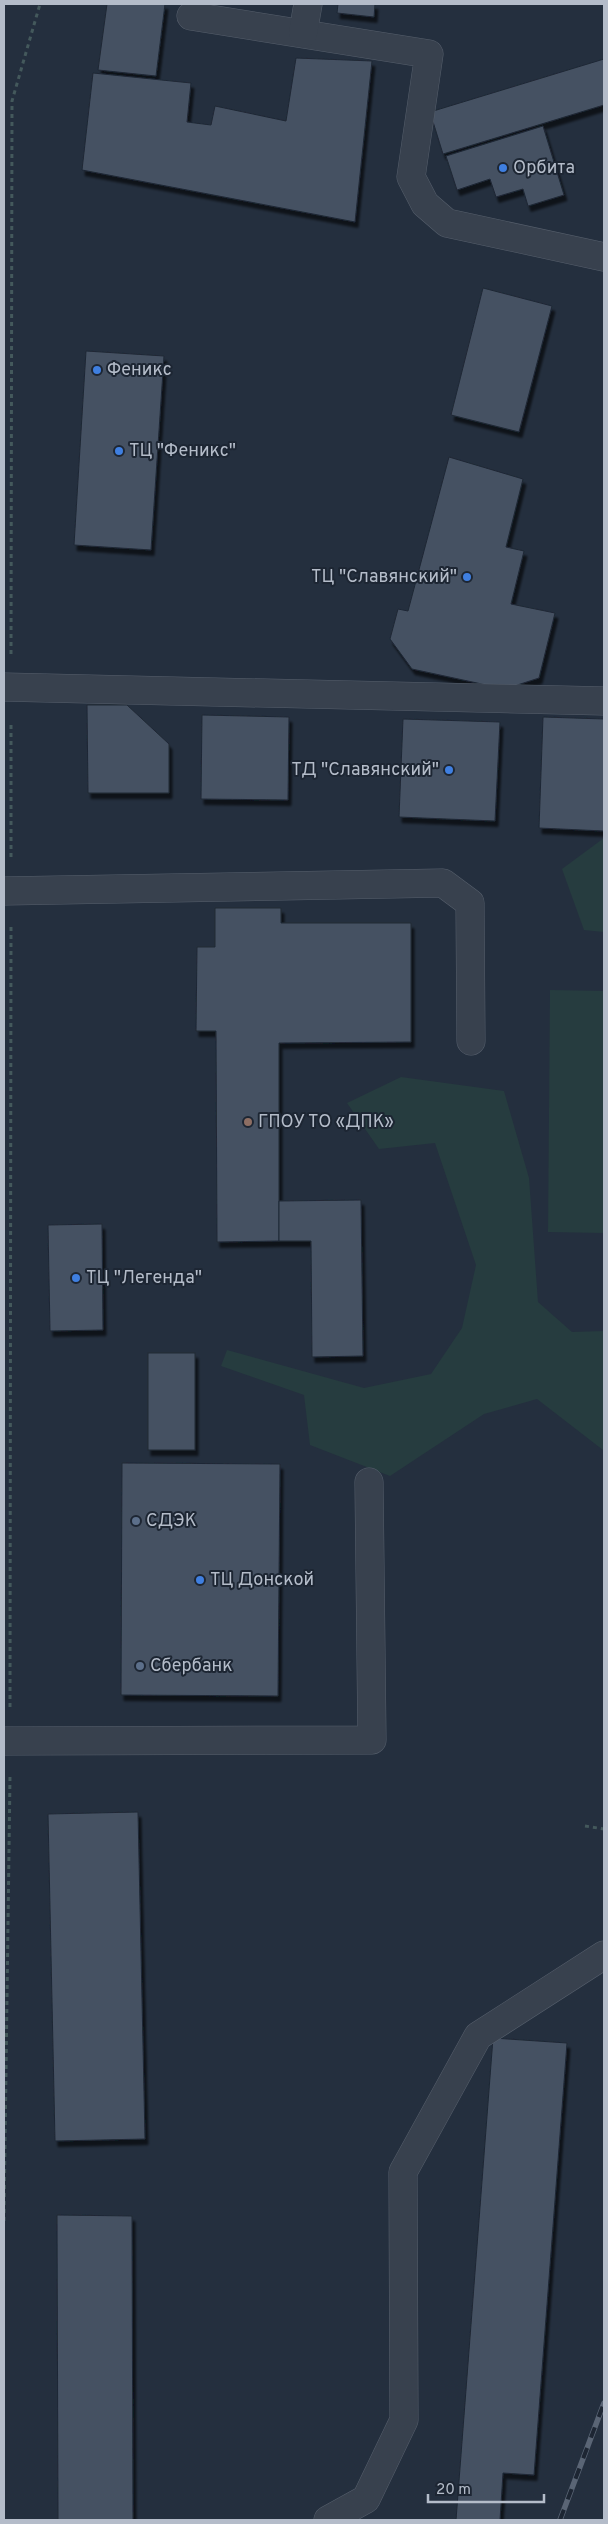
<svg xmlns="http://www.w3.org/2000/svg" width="608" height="2524" font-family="Overpass,sans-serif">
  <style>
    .green { fill: #263c3f }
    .building { fill: #455162; stroke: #1f2835; filter: url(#shadow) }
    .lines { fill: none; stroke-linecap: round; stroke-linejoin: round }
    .minor-casing { stroke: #565f6c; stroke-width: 29 }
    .path { stroke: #44595c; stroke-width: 3; stroke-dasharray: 4 4; stroke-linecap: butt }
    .minor { stroke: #38414e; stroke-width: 28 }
    .rail-casing { stroke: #5a6575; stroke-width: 5.5 }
    .rail { stroke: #1d2633; stroke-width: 4; stroke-dasharray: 11; stroke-linecap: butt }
    .shop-dot { fill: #3f7fe0; stroke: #1d2633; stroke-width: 2 }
    .education-dot { fill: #8d6e63; stroke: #1d2633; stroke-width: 2 }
    .service-dot { fill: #5c6f8a; stroke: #1d2633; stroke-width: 2 }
    .labels { text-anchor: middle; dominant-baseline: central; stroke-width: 4; stroke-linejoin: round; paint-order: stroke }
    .poi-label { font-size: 18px; fill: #b4bcc9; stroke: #1d2633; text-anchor: start }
  </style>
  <defs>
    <filter id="shadow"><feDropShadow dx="3" dy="5.5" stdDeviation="1" flood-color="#0009"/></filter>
  </defs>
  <rect width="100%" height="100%" fill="#242f3e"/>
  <g class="green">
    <polygon points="604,838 604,932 584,930 562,869"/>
    <polygon points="550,990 604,991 604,1233 548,1232"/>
    <polygon points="401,1077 504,1091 529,1178 538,1302 572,1332 604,1331 604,1462 603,1450 537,1399 484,1414 390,1476 310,1445 304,1395 221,1366 227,1350 364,1388 431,1374 462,1328 476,1265 435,1143 379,1149 347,1103"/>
  </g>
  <g class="building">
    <polygon points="107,4 165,4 156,76 98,70"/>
    <polygon points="338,4 375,4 374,17 337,13"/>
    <polygon points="296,58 372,61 355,222 82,170 93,73 191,83 187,122 211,125 215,106 286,121"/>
    <polygon points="604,59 604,105 443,154 430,112"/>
    <polygon points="543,126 564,195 528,206 523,189 496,197 490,179 457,190 446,156"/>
    <polygon points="483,288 552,306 519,432 451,415"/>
    <polygon points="86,351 164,356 151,550 74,545"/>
    <polygon points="449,457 523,479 506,547 524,551 511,604 555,613 539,678 505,689 412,669 390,639 398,609 408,611"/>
    <polygon points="87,705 127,705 169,744 169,793 88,793"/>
    <polygon points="202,715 289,717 288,800 201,799"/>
    <polygon points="543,717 604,719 604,831 539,828"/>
    <polygon points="403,719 500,722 495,821 399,817"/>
    <polygon points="215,908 281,908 281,923 411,923 411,1042 279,1043 279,1241 217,1242 216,1031 196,1031 197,947 215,947"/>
    <polygon points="361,1200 363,1356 312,1357 311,1241 279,1241 279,1201"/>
    <polygon points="102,1224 103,1330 50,1331 48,1225"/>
    <rect x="148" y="1353" width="47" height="97"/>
    <polygon points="122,1463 280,1464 278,1696 121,1695"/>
    <polygon points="138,1812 145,2139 55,2141 48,1814"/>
    <polygon points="493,2038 567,2043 534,2475 503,2473 500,2520 456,2520"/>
    <polygon points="57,2215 132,2216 133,2520 58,2520"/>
  </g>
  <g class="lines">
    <g class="minor-casing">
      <g id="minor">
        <polyline points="191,16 429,54 411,177 425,204 447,223 604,257"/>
        <polyline points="303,33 308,4"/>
        <polyline points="4,687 604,701"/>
        <polyline points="4,891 443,883 470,903 471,1041"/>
        <polyline points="4,1741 372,1740 369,1482"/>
        <polyline points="328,2520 366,2499 404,2420 403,2172 478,2036 604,1955"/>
      </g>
    </g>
    <g class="path">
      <polyline points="11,654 12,101 40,4"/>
      <polyline points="11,857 11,721"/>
      <polyline points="10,1707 11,926"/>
      <polyline points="585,1826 604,1829"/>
      <polyline points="4,2221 10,1776"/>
    </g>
    <use href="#minor" class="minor"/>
    <g class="rail-casing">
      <polyline id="rail" points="560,2520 604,2403"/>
    </g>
    <use href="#rail" class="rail"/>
  </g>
  <g class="shop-dot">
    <circle cx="503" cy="168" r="5"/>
    <circle cx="97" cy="370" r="5"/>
    <circle cx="119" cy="451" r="5"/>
    <circle cx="467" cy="577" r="5"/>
    <circle cx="449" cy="770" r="5"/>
    <circle cx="76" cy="1278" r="5"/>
    <circle cx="200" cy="1580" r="5"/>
  </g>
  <circle class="education-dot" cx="248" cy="1122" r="5"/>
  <g class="service-dot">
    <circle cx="136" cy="1521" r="5"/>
    <circle cx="140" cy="1666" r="5"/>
  </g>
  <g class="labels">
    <g class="poi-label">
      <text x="513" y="168">Орбита</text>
      <text x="107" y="370">Феникс</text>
      <text x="129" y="451">ТЦ "Феникс"</text>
      <text x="457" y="577" text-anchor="end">ТЦ "Славянский"</text>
      <text x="439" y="770" text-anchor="end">ТД "Славянский"</text>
      <text x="258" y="1122">ГПОУ ТО «ДПК»</text>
      <text x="86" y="1278">ТЦ "Легенда"</text>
      <text x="146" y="1521">СДЭК</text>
      <text x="210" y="1580">ТЦ Донской</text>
      <text x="150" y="1666">Сбербанк</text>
    </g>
  </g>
  <rect width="608" height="2524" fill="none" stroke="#b4bcc9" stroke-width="10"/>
  <path d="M428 2494v8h116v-8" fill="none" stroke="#b4bcc9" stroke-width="2.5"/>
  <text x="436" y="2494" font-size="15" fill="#b4bcc9" stroke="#1d2633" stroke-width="4" paint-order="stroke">20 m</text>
</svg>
